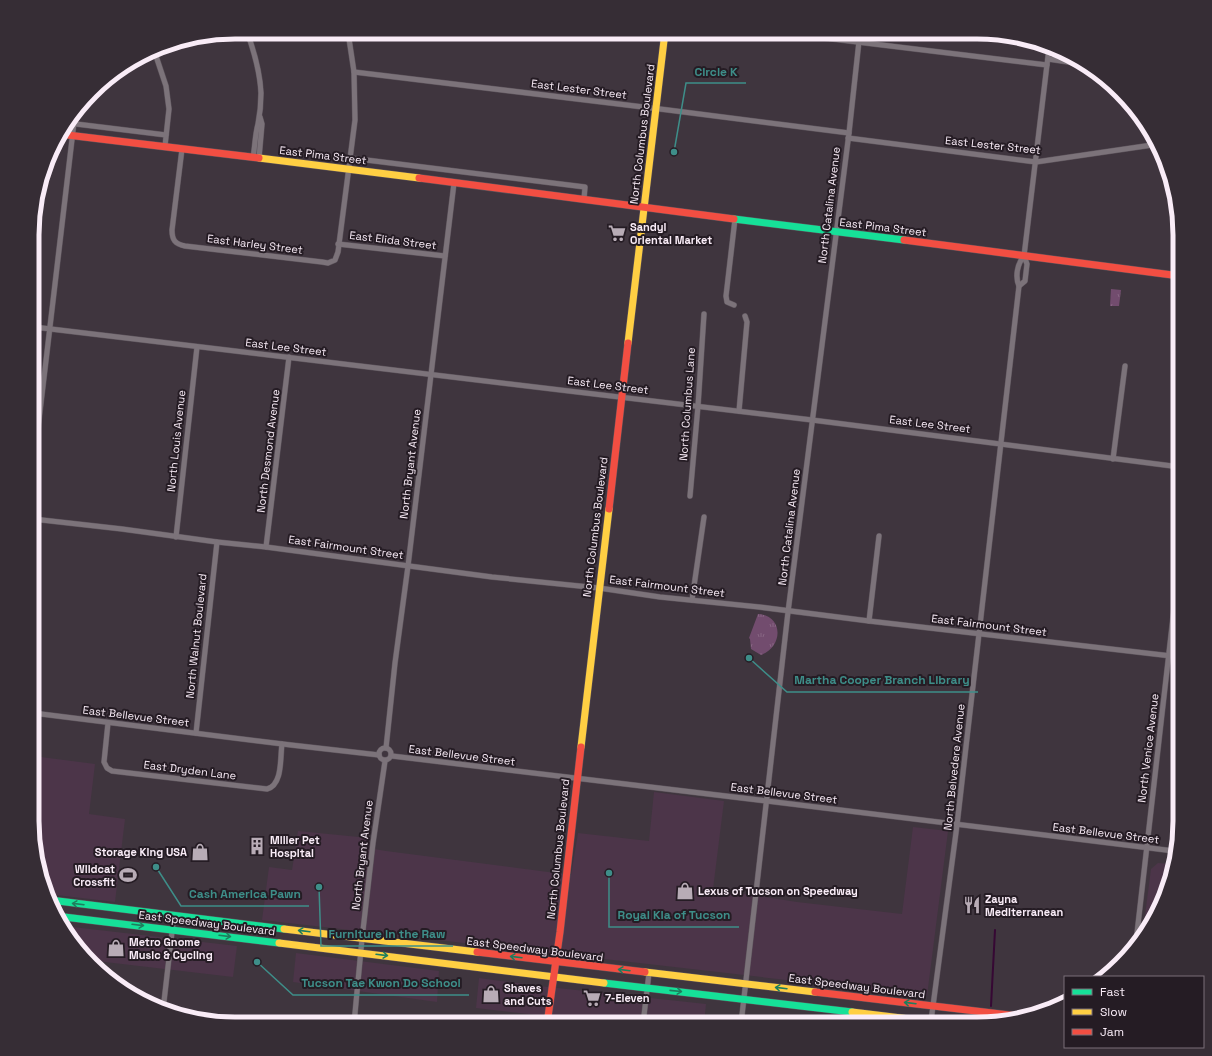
<svg xmlns="http://www.w3.org/2000/svg" width="1212" height="1056" font-family="'Space Grotesk',sans-serif">
  <style>
    .built { fill: #4c3549 }
    .grass { fill: url(#grass-tufts) }
    .lines { fill: none; stroke-linecap: round; stroke-linejoin: round }
    .stream { stroke: #360834; stroke-width: 2 }
    .street-casing { stroke: #5c535b; stroke-width: 6 }
    .fast-casing { stroke: #5c535b; stroke-width: 8 }
    .slow-casing { stroke: #5c535b; stroke-width: 8 }
    .jam-casing { stroke: #5c535b; stroke-width: 8 }
    .street { stroke: #7c737a; stroke-width: 5 }
    .fast { stroke: #16e098; stroke-width: 7 }
    .slow { stroke: #ffcf43; stroke-width: 7 }
    .jam { stroke: #f24e42; stroke-width: 7 }
    .oneway { stroke: #1e7e5e }
    .labels { text-anchor: middle; dominant-baseline: central; stroke-width: 4; stroke-linejoin: round; paint-order: stroke }
    .street-label { font-size: 11px; fill: #f9ecf7; stroke: #251c24 }
    .poi-label { font-size: 11px; font-weight: bold; fill: #f9ecf7; stroke: #251c24; text-anchor: start }
    .rim { fill: none; stroke: #f9ecf7; stroke-width: 5 }
    .leader { fill: none; stroke: #3e8e89; stroke-width: 1.5 }
    .callout-dot { fill: #3e8e89; stroke: #251c24; stroke-width: 1.5 }
    .callout-label { font-size: 12px; text-anchor: middle; font-weight: bold; fill: #3e8e89; stroke: #251c24; stroke-width: 4; stroke-linejoin: round; paint-order: stroke }
  </style>
  <defs>
    <pattern id="grass-tufts" width="24" height="20" patternUnits="userSpaceOnUse"><rect width="24" height="20" fill="#724c6e"/><path d="M3 7l-1-3M5 7V3M7 7l1-3M15 17l-1-3M17 17v-4M19 17l1-3" fill="none" stroke="#876683"/></pattern>
  </defs>
  <rect width="100%" height="100%" fill="#3f353e"/>
  <g class="built">
    <polygon points="33,756 95,764 89,814 125,819 115,902 48,894 32,835"/>
    <polygon points="654,792 724,801 713,889 797,902 902,914 913,827 948,831 927,996 262,920 269,867 292,870 298,831 369,838 368,848 386,851 571,875 578,833 649,841"/>
    <polygon points="1158,863 1171,864 1164,899 1143,931 1151,869"/>
    <polygon points="64,926 237,946 233,977 88,960"/>
    <polygon points="296,953 439,971 437,1002 293,982"/>
    <polygon points="479,978 539,986 706,1004 704,1024 553,1024 554,1017 476,1008"/>
  </g>
  <g class="grass">
    <polygon points="1111,289 1121,290 1119,306 1110,306"/>
    <path d="M758 614C783 615 784 646 761 655L751 649 750 639 749 638Z"/>
  </g>
  <g class="lines">
    <polyline class="stream" points="991,1006 995,930"/>
    <g class="street-casing">
      <g id="street">
        <path d="M247 32C254 51 260 72 261 93 261 103 260 114 258 124 255 135 255 146 253 158"/>
        <polyline points="775,32 1047,65"/>
        <polyline points="154,52 156,56 166,86 169,109 165,146"/>
        <polyline points="1048,59 1082,64"/>
        <polyline points="354,72 668,110 849,133"/>
        <polyline points="68,123 166,135"/>
        <polyline points="848,138 1036,162 1159,144"/>
        <path d="M182 149 172 230C172 240 175 244 185 246L322 262 328 263 335 260 338 252 355 120 354 72 348 32"/>
        <polyline points="259,158 262,124 260,117"/>
        <polyline points="350,158 585,187 584,199"/>
        <polyline points="338,244 445,256"/>
        <polyline points="1024,256 1049,48"/>
        <path d="M1024 256 1027 264 1025 281 1019 286C1015 277 1017 264 1024 256Z"/>
        <polyline points="734,305 727,302 726,296 735,219"/>
        <polyline points="34,327 812,420 1180,467"/>
        <polyline points="739,411 747,322 745,316"/>
        <polyline points="1113,459 1125,366"/>
        <polyline points="33,471 75,114"/>
        <polyline points="690,496 698,406 704,314"/>
        <polyline points="33,519 122,529 217,542 266,547 492,577 599,588 660,597 759,607 869,621 1180,657"/>
        <polyline points="176,537 197,347"/>
        <polyline points="266,547 289,357"/>
        <polyline points="692,600 704,517"/>
        <polyline points="869,621 879,536"/>
        <polyline points="33,713 291,745 379,755"/>
        <path d="M108 723 104 762 107 768 112 771 267 789C283 785 280 757 282 744"/>
        <polyline points="196,733 217,542"/>
        <circle cx="385" cy="754" r="6"/>
        <polyline points="386,748 395,663 408,566 454,183"/>
        <polyline points="392,756 767,801 1174,851"/>
        <polyline points="1136,942 1180,556"/>
        <polyline points="163,1010 174,915"/>
        <polyline points="931,1021 957,825 1019,286"/>
        <polyline points="354,1024 362,939 373,843 385,761"/>
        <polyline points="643,1024 649,973"/>
        <polyline points="741,1024 788,612 849,133 860,32"/>
      </g>
    </g>
    <g class="fast-casing">
      <g id="fast">
        <polyline points="734,219 904,240"/>
        <polyline points="50,900 284,929"/>
        <polyline points="56,916 279,943"/>
        <polyline points="604,983 852,1012"/>
      </g>
    </g>
    <g class="slow-casing">
      <g id="slow">
        <polyline points="259,158 419,178"/>
        <polyline points="628,343 665,32"/>
        <polyline points="581,747 609,509"/>
        <polyline points="284,929 477,952"/>
        <polyline points="279,943 604,983"/>
        <polyline points="645,972 815,992"/>
        <polyline points="852,1012 951,1024"/>
      </g>
    </g>
    <g class="jam-casing">
      <g id="jam">
        <polyline points="59,134 259,158"/>
        <polyline points="419,178 734,219"/>
        <polyline points="904,240 1180,276"/>
        <polyline points="609,509 628,343"/>
        <polyline points="477,952 645,972"/>
        <polyline points="815,992 1018,1016"/>
        <polyline points="547,1024 560,932 581,747"/>
      </g>
    </g>
    <use href="#street" class="street"/>
    <use href="#fast" class="fast"/>
    <use href="#slow" class="slow"/>
    <use href="#jam" class="jam"/>
  </g>
  <defs><path id="oneway-shaft" d="M-6 0H5M1.5-3L5.5 0L1.5 3" fill="none" stroke-width="1.6" stroke-linecap="round" stroke-linejoin="round"/></defs>
  <g class="oneway">
    <use href="#oneway-shaft" transform="translate(78 904) rotate(-173)"/>
    <use href="#oneway-shaft" transform="translate(138 925) rotate(7)"/>
    <use href="#oneway-shaft" transform="translate(304 931) rotate(-173)"/>
    <use href="#oneway-shaft" transform="translate(225 936) rotate(7)"/>
    <use href="#oneway-shaft" transform="translate(382 955) rotate(7)"/>
    <use href="#oneway-shaft" transform="translate(516 957) rotate(-173)"/>
    <use href="#oneway-shaft" transform="translate(624 970) rotate(-173)"/>
    <use href="#oneway-shaft" transform="translate(781 988) rotate(-173)"/>
    <use href="#oneway-shaft" transform="translate(676 991) rotate(6)"/>
    <use href="#oneway-shaft" transform="translate(910 1003) rotate(-173)"/>
  </g>
  <defs>
    <g id="supermarket-bare" transform="scale(1.38)"><path d="M-6-5.5h2.5l.6 2H6L4.5 2H-2.5L-4.4-4H-6ZM-1.5 3.2a1.3 1.3 0 1 0 .1 0ZM3 3.2a1.3 1.3 0 1 0 .1 0Z" fill="#b8acb6" stroke="#251c24" stroke-width="2.5" paint-order="stroke"/></g>
    <g id="building-bare" transform="scale(1.38)"><path d="M-4-6H4V6H1V3H-1V6H-4ZM-2.5-4.3h1.7v1.8h-1.7ZM.8-4.3h1.7v1.8H.8ZM-2.5-1h1.7V.8h-1.7ZM.8-1h1.7V.8H.8Z" fill="#b8acb6" stroke="#251c24" stroke-width="2.5" paint-order="stroke"/></g>
    <g id="shop-bare" transform="scale(1.38)"><path d="M-5-2.5h2.3a2.7 3.5 0 0 1 5.4 0H5L5.5 6h-11ZM-1.5-2.5h3a1.5 2.3 0 0 0-3 0Z" fill="#b8acb6" stroke="#251c24" stroke-width="2.5" paint-order="stroke"/></g>
    <g id="stadium-bare" transform="scale(1.38)"><path d="M0-5a6.5 5 0 1 0 0 10a6.5 5 0 1 0 0-10ZM-3.5-1.8h7v3.6h-7Z" fill="#b8acb6" stroke="#251c24" stroke-width="2.5" paint-order="stroke"/></g>
    <g id="restaurant-bare" transform="scale(1.38)"><path d="M-5-6h1v4h1v-4h1v4h1v-4h1v5L-1.5 .5V6h-2V.5L-5-1ZM5-6V6H3V1.5H1.5Q1.5-4 5-6Z" fill="#b8acb6" stroke="#251c24" stroke-width="2.5" paint-order="stroke"/></g>
  </defs>
  <g fill-rule="evenodd">
    <use href="#supermarket-bare" x="617" y="233"/>
    <use href="#building-bare" x="257" y="846"/>
    <use href="#shop-bare" x="200" y="852"/>
    <use href="#stadium-bare" x="128" y="875"/>
    <use href="#shop-bare" x="685" y="891"/>
    <use href="#restaurant-bare" x="972" y="905"/>
    <use href="#shop-bare" x="116" y="948"/>
    <use href="#shop-bare" x="491" y="994"/>
    <use href="#supermarket-bare" x="592" y="998"/>
  </g>
  <g class="labels">
    <g class="street-label">
      <text transform="translate(579 89) rotate(7)">East Lester Street</text>
      <text transform="translate(642 134) rotate(-83)">North Columbus Boulevard</text>
      <text transform="translate(993 145) rotate(6)">East Lester Street</text>
      <text transform="translate(323 155) rotate(7)">East Pima Street</text>
      <text transform="translate(829 205) rotate(-83)">North Catalina Avenue</text>
      <text transform="translate(883 227) rotate(7)">East Pima Street</text>
      <text transform="translate(393 240) rotate(7)">East Elida Street</text>
      <text transform="translate(255 244) rotate(7)">East Harley Street</text>
      <text transform="translate(286 347) rotate(7)">East Lee Street</text>
      <text transform="translate(608 385) rotate(7)">East Lee Street</text>
      <text transform="translate(687 404) rotate(-86)">North Columbus Lane</text>
      <text transform="translate(930 424) rotate(7)">East Lee Street</text>
      <text transform="translate(176 441) rotate(-84)">North Louis Avenue</text>
      <text transform="translate(268 451) rotate(-83)">North Desmond Avenue</text>
      <text transform="translate(410 464) rotate(-83)">North Bryant Avenue</text>
      <text transform="translate(595 527) rotate(-83)">North Columbus Boulevard</text>
      <text transform="translate(789 527) rotate(-83)">North Catalina Avenue</text>
      <text transform="translate(346 547) rotate(8)">East Fairmount Street</text>
      <text transform="translate(667 586) rotate(7)">East Fairmount Street</text>
      <text transform="translate(989 625) rotate(7)">East Fairmount Street</text>
      <text transform="translate(196 636) rotate(-84)">North Walnut Boulevard</text>
      <text transform="translate(136 716) rotate(7)">East Bellevue Street</text>
      <text transform="translate(1148 748) rotate(-83)">North Venice Avenue</text>
      <text transform="translate(462 755) rotate(7)">East Bellevue Street</text>
      <text transform="translate(954 767) rotate(-84)">North Belvedere Avenue</text>
      <text transform="translate(190 770) rotate(7)">East Dryden Lane</text>
      <text transform="translate(784 793) rotate(7)">East Bellevue Street</text>
      <text transform="translate(1106 833) rotate(7)">East Bellevue Street</text>
      <text transform="translate(558 849) rotate(-84)">North Columbus Boulevard</text>
      <text transform="translate(362 855) rotate(-83)">North Bryant Avenue</text>
      <text transform="translate(207 923) rotate(7)">East Speedway Boulevard</text>
      <text transform="translate(535 949) rotate(7)">East Speedway Boulevard</text>
      <text transform="translate(857 986) rotate(7)">East Speedway Boulevard</text>
    </g>
    <g class="poi-label">
      <text x="630" y="227">Sandyi<tspan x="630" dy="13">Oriental Market</tspan></text>
      <text x="270" y="840">Miller Pet<tspan x="270" dy="13">Hospital</tspan></text>
      <text x="187" y="852" text-anchor="end">Storage King USA</text>
      <text x="115" y="869" text-anchor="end">Wildcat<tspan x="115" dy="13">Crossfit</tspan></text>
      <text x="698" y="891">Lexus of Tucson on Speedway</text>
      <text x="985" y="899">Zayna<tspan x="985" dy="13">Mediterranean</tspan></text>
      <text x="129" y="942">Metro Gnome<tspan x="129" dy="13">Music &amp; Cycling</tspan></text>
      <text x="504" y="988">Shaves<tspan x="504" dy="13">and Cuts</tspan></text>
      <text x="605" y="998">7-Eleven</text>
    </g>
  </g>
  <path d="M0 0H1212V1056H0ZM235 39H977A196 196 0 0 1 1173 235V821A196 196 0 0 1 977 1017H235A196 196 0 0 1 39 821V235A196 196 0 0 1 235 39Z" fill="#362d35" fill-rule="evenodd"/>
  <path class="rim" d="M235 39H977A196 196 0 0 1 1173 235V821A196 196 0 0 1 977 1017H235A196 196 0 0 1 39 821V235A196 196 0 0 1 235 39Z"/>
  <path class="leader" d="M674 152L686 83H746M749 658L787 692H978M156 867L181 906H309M609 873L609 927H739M319 887L321 946H453M257 962L293 995H469"/>
  <g class="callout-dot">
    <circle cx="674" cy="152" r="4"/>
    <circle cx="749" cy="658" r="4"/>
    <circle cx="156" cy="867" r="4"/>
    <circle cx="609" cy="873" r="4"/>
    <circle cx="319" cy="887" r="4"/>
    <circle cx="257" cy="962" r="4"/>
  </g>
  <g class="callout-label">
    <text x="716" y="76">Circle K</text>
    <text x="882" y="684">Martha Cooper Branch Library</text>
    <text x="245" y="898">Cash America Pawn</text>
    <text x="674" y="919">Royal Kia of Tucson</text>
    <text x="387" y="938">Furniture in the Raw</text>
    <text x="381" y="987">Tucson Tae Kwon Do School</text>
  </g>
  <rect x="1064" y="976" width="140" height="72" fill="#251c24" stroke="#7a6f78"/>
  <rect x="1072" y="989" width="20" height="6" fill="#16e098" stroke="#7a6f78"/>
  <text x="1100" y="996" font-size="12" fill="#f9ecf7">Fast</text>
  <rect x="1072" y="1009" width="20" height="6" fill="#ffcf43" stroke="#7a6f78"/>
  <text x="1100" y="1016" font-size="12" fill="#f9ecf7">Slow</text>
  <rect x="1072" y="1029" width="20" height="6" fill="#f24e42" stroke="#7a6f78"/>
  <text x="1100" y="1036" font-size="12" fill="#f9ecf7">Jam</text>
</svg>
